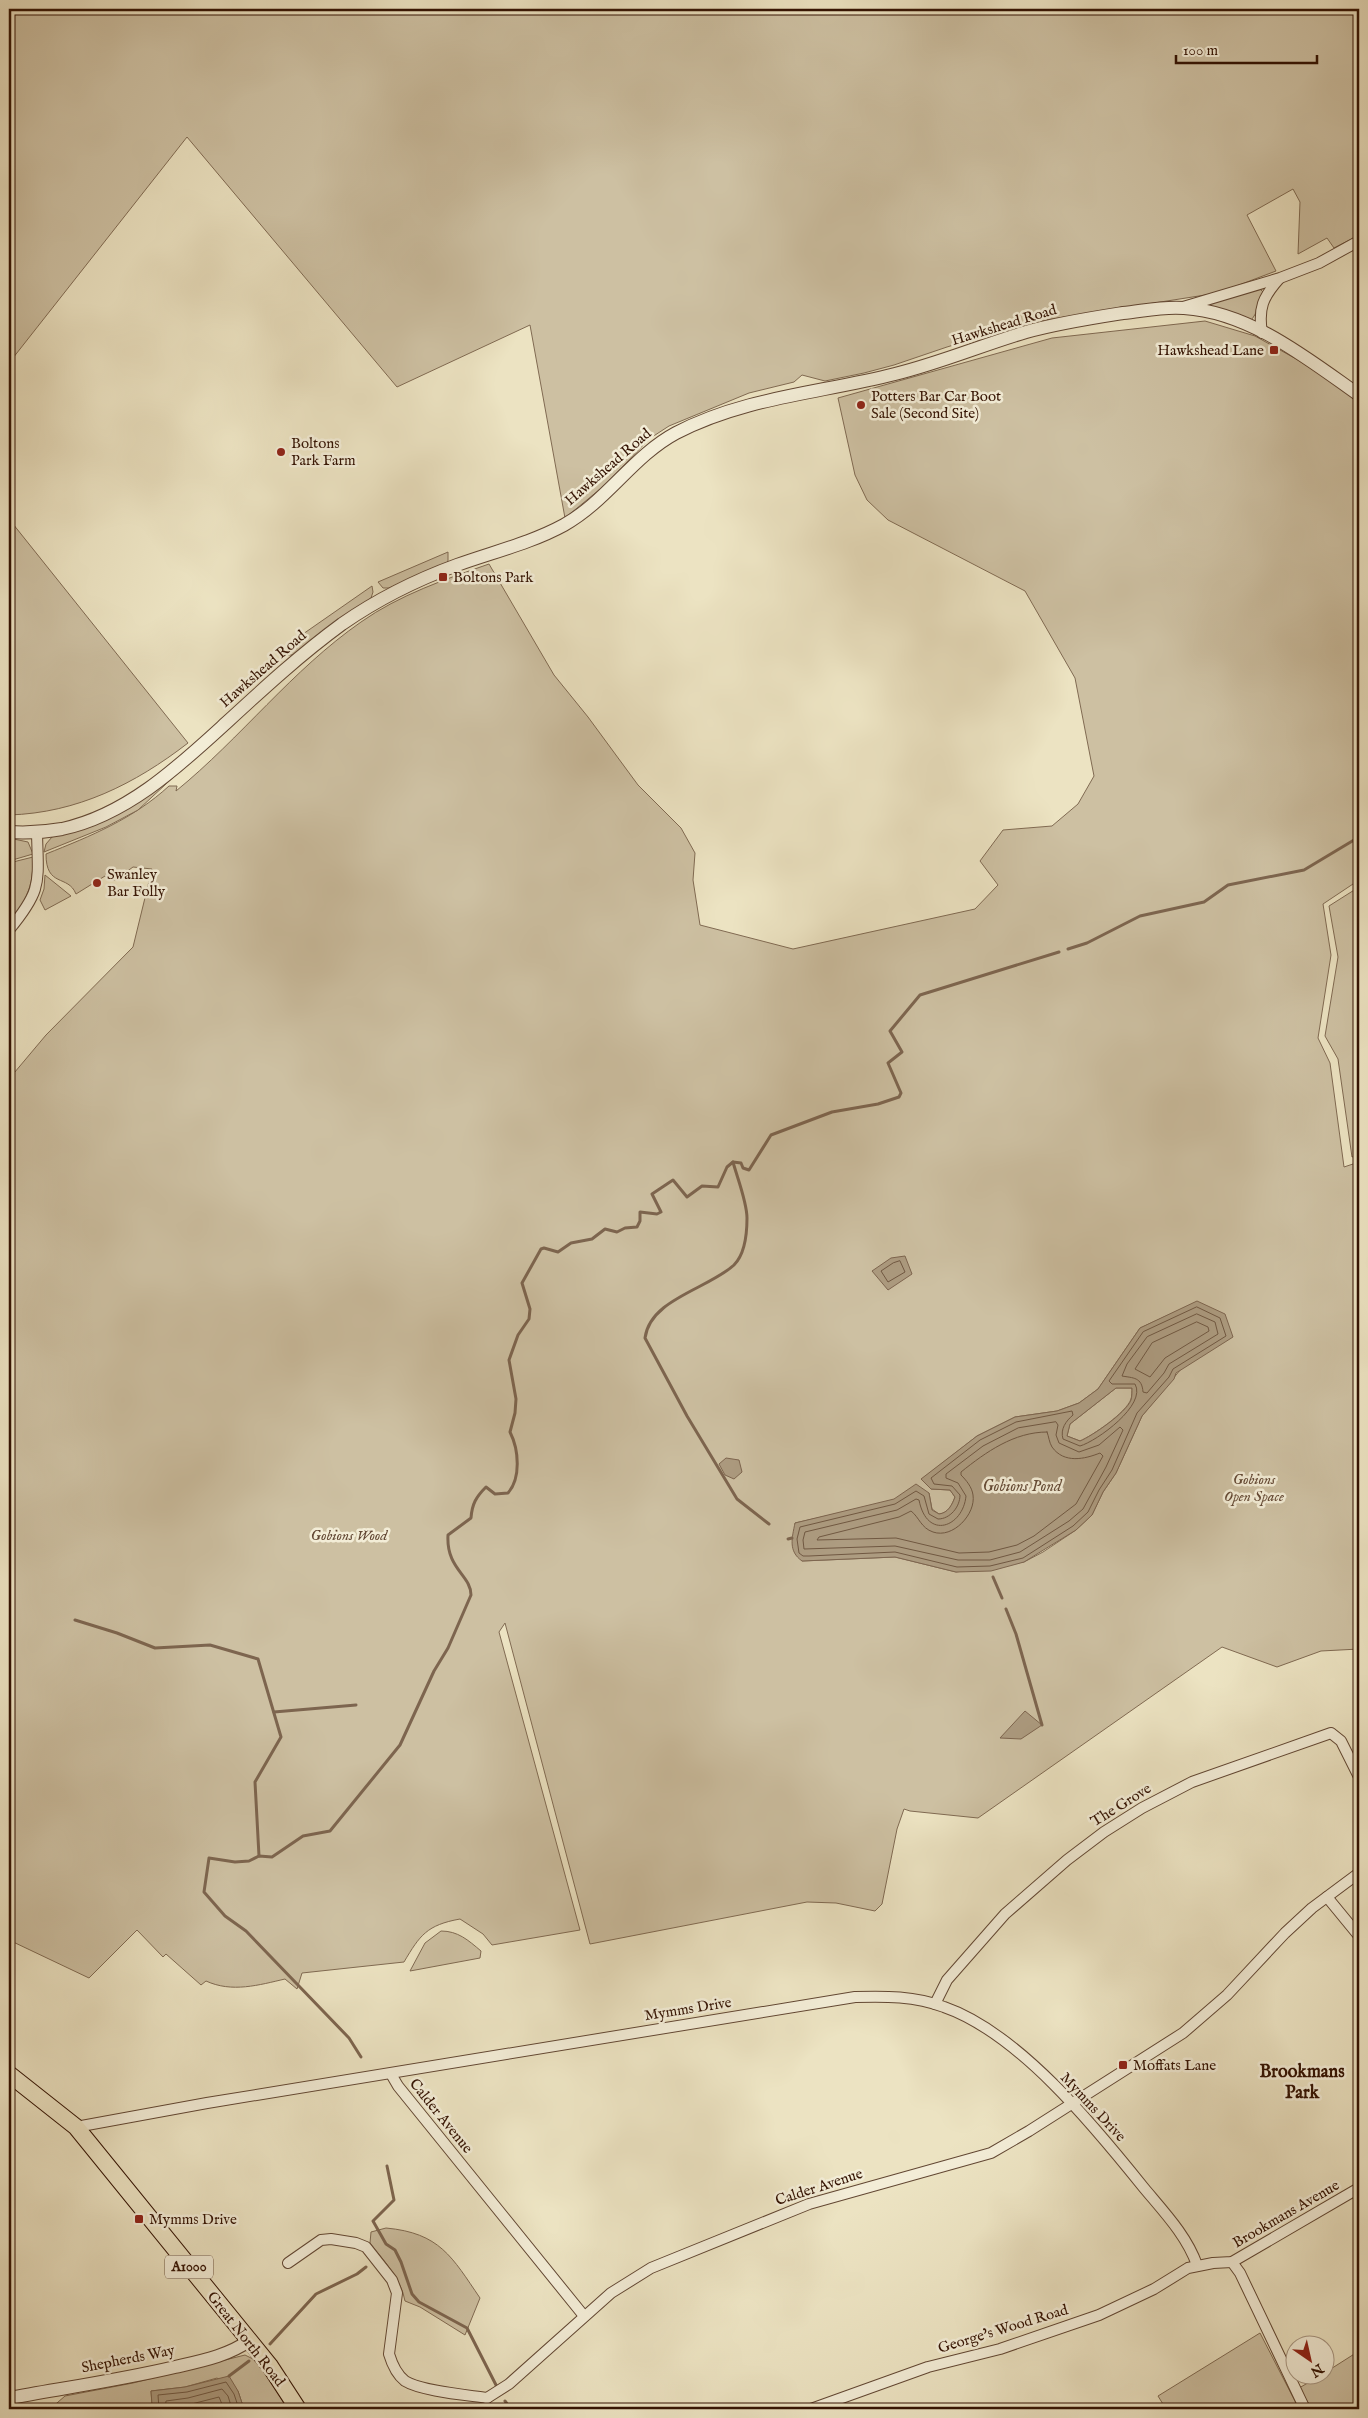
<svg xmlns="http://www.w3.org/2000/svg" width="1368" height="2418" font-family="'IM FELL English',serif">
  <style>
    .green { fill: #cdc0a2; stroke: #806a52; fill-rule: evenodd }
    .water { fill: #ad9c81; stroke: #7d654f; fill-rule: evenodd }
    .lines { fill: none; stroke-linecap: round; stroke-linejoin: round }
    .shore { stroke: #705842; stroke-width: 1 }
    .stream { stroke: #7d654f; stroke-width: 3 }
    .minor-casing { stroke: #624733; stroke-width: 12 }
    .tertiary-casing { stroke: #624733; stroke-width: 14 }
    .primary-casing { stroke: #341303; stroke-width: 18 }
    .minor { stroke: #f3edd7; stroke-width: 10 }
    .tertiary { stroke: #f3edd7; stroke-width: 12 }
    .primary { stroke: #ece3c2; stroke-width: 16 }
    .poi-dot { fill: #8f2418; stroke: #f3edd7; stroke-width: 2 }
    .labels { text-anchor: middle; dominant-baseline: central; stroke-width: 5; stroke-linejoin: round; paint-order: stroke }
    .shield { fill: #f3edd7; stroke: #6d5443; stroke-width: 1 }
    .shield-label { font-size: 14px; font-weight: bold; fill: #341303 }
    .street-label { font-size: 15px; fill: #341303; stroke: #f3edd7 }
    .poi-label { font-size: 15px; fill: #341303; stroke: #f3edd7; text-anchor: start }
    .park-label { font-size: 15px; font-style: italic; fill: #624733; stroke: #f3edd7 }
    .water-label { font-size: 16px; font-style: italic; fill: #644a35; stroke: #f3edd7 }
    .quarter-label { font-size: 18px; font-weight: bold; fill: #341303; stroke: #f3edd7 }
  </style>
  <rect width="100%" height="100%" fill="#ece3c2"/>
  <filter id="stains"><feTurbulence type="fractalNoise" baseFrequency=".004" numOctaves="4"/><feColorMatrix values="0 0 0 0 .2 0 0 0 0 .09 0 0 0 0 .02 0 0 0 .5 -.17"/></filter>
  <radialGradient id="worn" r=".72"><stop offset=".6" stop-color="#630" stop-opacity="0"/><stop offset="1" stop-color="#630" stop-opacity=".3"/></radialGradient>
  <g class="green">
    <polygon points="9,9 1359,9 1359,235 1334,248 1327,238 1298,254 1300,202 1293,189 1247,215 1276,271 1218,293 1026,323 947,347 894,365 864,373 825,381 802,375 794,382 749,393 669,426 649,439 605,485 565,518 530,325 397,387 187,137 9,363"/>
    <path d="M1260 289 1264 293C1258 302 1258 314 1250 321L1208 307V303Z"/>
    <path d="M1205 321 1255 336 1298 360 1359 400V880L1323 904 1331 955 1318 1038 1330 1063 1344 1167 1359 1162V1649L1321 1651 1277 1667 1222 1647 978 1818 910 1811 904 1809 897 1829 882 1904 875 1911 836 1903 807 1902 590 1944 505 1623 499 1632 580 1930 492 1945 483 1934 460 1919C427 1925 420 1935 404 1962L302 1973 297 1989 285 1979C259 1985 232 1993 206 1981L201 1985 166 1954 163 1957 137 1930 89 1978 9 1940V1079L46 1035 133 947 152 869 133 867 115 880H108L105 876 76 894C68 874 46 888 46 854 91 836 133 819 169 786H177L176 791C241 738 292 670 361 622 399 595 446 579 489 564L554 675 588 717 638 785 681 828 695 853 693 880 700 925 793 949 975 909 998 885 980 861 1003 830 1052 826 1078 804 1094 776 1075 678 1025 591 888 520 867 500 855 475 838 398 1052 338ZM1197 1302 1181 1369 1142 1416 1116 1473 1103 1492 1092 1515 1076 1530 1043 1552 1024 1562 956 1572 895 1557 802 1561 795 1523 929 1493 932 1509 939 1514C948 1513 952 1505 955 1497L950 1490 931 1489 922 1479 977 1436 1015 1417 1057 1411 1079 1403 1098 1389 1140 1328Z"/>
    <path d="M9 519 188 743C135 784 77 813 9 815Z"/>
    <polygon points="448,552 448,561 444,565 389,588 383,588 378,582"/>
    <polygon points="372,586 373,592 371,598 294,655 287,655 280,650"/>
    <polygon points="180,771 138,810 106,827 44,852 46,844 52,837"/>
    <polygon points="9,838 28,842 33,854 9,861"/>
    <path d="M33 857C33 888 27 899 9 922V863Z"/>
    <polygon points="45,875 71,896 45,910 40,900 44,889"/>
    <polygon points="1359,887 1359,1155 1352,1157 1338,1059 1325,1036 1338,957 1329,906"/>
    <path d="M1116 1388H1132C1132 1391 1132 1396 1131 1399 1127 1412 1092 1436 1080 1441L1067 1436 1070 1424Z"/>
    <path d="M441 1931C458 1931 468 1940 481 1951L480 1958 410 1971 425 1943Z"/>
    <path d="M386 2228C440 2233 452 2257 480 2298L465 2335 420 2307 405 2301C401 2278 383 2260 370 2243L371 2232Z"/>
    <polygon points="1260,2333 1299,2409 1166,2409 1158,2396"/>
    <polygon points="1359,2351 1359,2409 1312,2409 1299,2388 1320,2376 1326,2376 1326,2372"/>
    <polygon points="245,2355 257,2361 288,2409 244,2409 238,2391 217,2378 185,2387 151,2391 152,2405 155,2409 50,2409 65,2396 133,2383"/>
  </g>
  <g class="water">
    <polygon points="905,1256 912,1274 888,1290 872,1271 891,1258"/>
    <path d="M1197 1301 1225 1314 1233 1337 1176 1373 1174 1379 1142 1416 1116 1473 1103 1492 1092 1515 1076 1530 1024 1562 991 1571 956 1572 895 1557 802 1561C788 1551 792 1538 795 1523L894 1499 916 1484 929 1493 932 1510 939 1514C948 1513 952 1505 955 1497L950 1490 931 1489 921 1479 977 1436 1015 1417 1057 1411 1079 1403 1098 1389 1140 1328ZM1116 1388H1132C1132 1391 1132 1397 1131 1400 1126 1413 1092 1436 1080 1441L1067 1436 1070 1424Z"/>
    <polygon points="726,1458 739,1460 742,1472 734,1479 725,1475 719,1464"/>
    <polygon points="1025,1711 1042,1725 1021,1739 1000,1738"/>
    <polygon points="229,2376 238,2391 244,2409 155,2409 152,2405 151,2391 185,2387"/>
  </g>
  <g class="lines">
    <g class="shore">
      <polygon points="900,1261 905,1272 888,1282 881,1271 893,1263"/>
      <path d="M1197 1307 1220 1318 1226 1336 1173 1369 1169 1377 1137 1413 1112 1470 1099 1490 1088 1512 1073 1526 1023 1558 990 1566 957 1567 895 1552 809 1556H803L799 1553 797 1539 800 1527 895 1504 916 1491 924 1496 929 1514 938 1519C950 1519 960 1507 960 1495L952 1486 934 1484 931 1478 980 1440 1016 1422 1072 1411 1073 1415C1066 1421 1060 1429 1063 1439L1080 1446C1097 1441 1147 1405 1135 1384H1112L1109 1381 1143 1332Z"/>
      <path d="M1197 1314 1215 1322 1218 1334 1169 1364 1164 1373 1147 1393 1143 1392C1142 1377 1133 1378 1122 1376L1127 1364 1147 1337Z"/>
      <polygon points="1197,1322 1208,1327 1209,1331 1165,1358 1150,1377 1135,1369 1152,1343"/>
      <path d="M1056 1422 1058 1425 1056 1435 1059 1443 1079 1452 1099 1445 1120 1427 1123 1430 1106 1467 1083 1509 1069 1521 1020 1552 990 1560H958L895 1546 804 1549 803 1540 805 1532 897 1510 916 1499 919 1500C927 1541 963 1527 966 1496L958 1483 946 1478V1474L983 1446 1018 1428Z"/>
      <path d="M1047 1432C1049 1437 1049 1442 1052 1447 1064 1464 1085 1459 1100 1453L1103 1456 1076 1504 1034 1536 1017 1545 989 1552 959 1553 896 1538 817 1540 819 1537 899 1517 911 1511C919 1517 921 1528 933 1532 953 1539 976 1514 973 1495 972 1487 966 1480 961 1475V1472C986 1452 1014 1432 1047 1432Z"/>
      <polyline points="159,2409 158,2395 187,2392 226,2382 234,2394 239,2409"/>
      <polyline points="165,2409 166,2401 188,2398 222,2389 228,2396 232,2409"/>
      <polyline points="172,2409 219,2397 224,2409"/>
    </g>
    <g class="stream">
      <polyline points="1068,949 1087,943 1140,916 1204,902 1228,885 1304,870 1359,837"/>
      <path d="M733 1162C737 1177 747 1202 747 1218 747 1232 745 1254 734 1265 708 1289 650 1299 645 1338L687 1416 737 1499 769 1524"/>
      <polyline points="788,1539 792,1538"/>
      <polyline points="993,1577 1002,1598"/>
      <polyline points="1006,1609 1016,1634 1042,1725"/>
      <polyline points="75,1620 117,1633 155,1648 210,1645 258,1659 281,1737 255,1782 259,1856"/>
      <polyline points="274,1712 356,1705"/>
      <path d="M361 2057 349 2038 246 1931 225 1916 204 1892 209 1858 235 1862 249 1861 259 1856 272 1857 303 1836 330 1831 400 1745 434 1671 448 1648 471 1595C471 1575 446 1569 448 1535L471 1518C472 1504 476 1497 486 1487L495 1494 508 1493C521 1478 519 1450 510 1432L515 1413 516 1399 509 1360 518 1335 529 1319 530 1309 522 1283 541 1249 544 1248 558 1252 571 1243 592 1239 605 1229 617 1232 625 1228 637 1227 640 1221V1212L657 1214 661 1212 652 1194 673 1180 687 1197 702 1186 718 1187 727 1167 733 1162 741 1163 743 1168 749 1170 771 1135 832 1112 878 1104 899 1097 901 1093 888 1063 902 1052 890 1031 920 995 1059 952"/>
      <polyline points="387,2166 394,2200 373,2221 386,2244 395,2250 401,2262 412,2294 419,2302 467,2328 496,2385"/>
      <polyline points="270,2344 316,2294 357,2274 366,2267"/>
      <polyline points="229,2376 249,2361"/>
      <polyline points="505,2401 511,2409"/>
    </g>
    <g class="minor-casing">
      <g id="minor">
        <polyline points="1183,307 1280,278 1319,263 1359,241"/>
        <path d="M1262 333C1258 308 1263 297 1279 279"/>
        <path d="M9 930C43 889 38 883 37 832"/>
        <polyline points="1327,1897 1359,1936"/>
        <polyline points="935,2004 947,1980 1005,1914 1067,1860 1104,1832 1142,1808 1192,1782 1331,1733 1341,1741 1359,1777"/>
        <polyline points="391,2074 398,2086 584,2316"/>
        <path d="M76 2127 207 2103 855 1997C885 1996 915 1996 944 2007 1019 2033 1095 2127 1144 2188 1164 2212 1187 2236 1197 2265"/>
        <polyline points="1232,2262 1240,2273 1305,2409"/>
        <path d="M288 2263 321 2240 331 2239 356 2243 366 2247 392 2280 397 2293 389 2354C392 2364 396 2374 405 2381 421 2391 467 2395 487 2398"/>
        <polyline points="487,2398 509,2384 611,2293 651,2268 809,2204 991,2153 1029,2131 1183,2033 1227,1995 1285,1933 1312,1908 1359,1873"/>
        <polyline points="811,2409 928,2367 1000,2349 1099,2315 1154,2289 1188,2268 1213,2263 1232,2262 1359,2188"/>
      </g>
    </g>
    <g class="tertiary-casing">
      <g id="tertiary">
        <path d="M9 832C26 833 45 832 62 829 127 815 179 766 226 723 264 688 301 654 342 624 378 599 416 580 457 565 493 552 531 543 564 525 607 501 633 456 676 433 745 397 821 393 895 374 940 363 982 345 1026 332 1058 323 1091 318 1123 313 1143 311 1164 306 1184 308 1250 312 1308 359 1359 395"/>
        <path d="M9 2398C64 2388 120 2380 175 2367 201 2361 228 2356 250 2340"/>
      </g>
    </g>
    <g class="primary-casing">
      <polyline id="primary" points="9,2074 76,2127 270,2366 298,2409"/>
    </g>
    <use href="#minor" class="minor"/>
    <use href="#tertiary" class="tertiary"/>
    <use href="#primary" class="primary"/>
  </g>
  <g class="poi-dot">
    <rect x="1269" y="345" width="10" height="10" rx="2.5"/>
    <circle cx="861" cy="405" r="5"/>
    <circle cx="281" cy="452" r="5"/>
    <rect x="438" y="572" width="10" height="10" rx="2.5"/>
    <circle cx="97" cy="883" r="5"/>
    <rect x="1118" y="2060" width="10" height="10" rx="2.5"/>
    <rect x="134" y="2214" width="10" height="10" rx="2.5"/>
  </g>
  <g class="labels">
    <rect class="shield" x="165" y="2255.5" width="48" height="23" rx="4"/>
    <g class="shield-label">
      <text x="189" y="2267">A1000</text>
    </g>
    <g class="street-label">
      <text transform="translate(1004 325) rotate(-17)">Hawkshead Road</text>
      <text transform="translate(608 467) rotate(-41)">Hawkshead Road</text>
      <text transform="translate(263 669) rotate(-41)">Hawkshead Road</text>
      <text transform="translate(1121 1805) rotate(-32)">The Grove</text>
      <text transform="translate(688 2009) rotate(-9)">Mymms Drive</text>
      <text transform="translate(1093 2107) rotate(47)">Mymms Drive</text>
      <text transform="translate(441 2116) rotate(51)">Calder Avenue</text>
      <text transform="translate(819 2187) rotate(-18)">Calder Avenue</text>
      <text transform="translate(1286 2214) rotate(-30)">Brookmans Avenue</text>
      <text transform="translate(1003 2329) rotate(-17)">George's Wood Road</text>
      <text transform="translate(246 2339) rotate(52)">Great North Road</text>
      <text transform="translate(128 2359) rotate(-11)">Shepherds Way</text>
    </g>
    <g class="poi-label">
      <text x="1264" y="350" text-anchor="end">Hawkshead Lane</text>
      <text x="871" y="396">Potters Bar Car Boot<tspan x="871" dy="17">Sale (Second Site)</tspan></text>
      <text x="291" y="443">Boltons<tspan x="291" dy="17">Park Farm</tspan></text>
      <text x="453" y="577">Boltons Park</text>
      <text x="107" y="874">Swanley<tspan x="107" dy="17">Bar Folly</tspan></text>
      <text x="1133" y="2065">Moffats Lane</text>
      <text x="149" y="2219">Mymms Drive</text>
    </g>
    <g class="park-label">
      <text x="1254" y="1479">Gobions<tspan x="1254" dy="17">Open Space</tspan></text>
      <text x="349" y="1535">Gobions Wood</text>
    </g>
    <g class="water-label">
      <text x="1022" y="1487">Gobions Pond</text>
    </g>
    <g class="quarter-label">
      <text x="1302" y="2072">Brookmans<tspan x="1302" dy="21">Park</tspan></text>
    </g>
  </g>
  <rect width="1368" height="2418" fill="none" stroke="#ece3c2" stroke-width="30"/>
  <rect x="10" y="10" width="1348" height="2398" fill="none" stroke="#341303" stroke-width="2.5"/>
  <rect x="15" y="15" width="1338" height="2388" fill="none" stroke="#341303"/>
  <g transform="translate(1310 2360) rotate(146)"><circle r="24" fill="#f3edd7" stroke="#a79682"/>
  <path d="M0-4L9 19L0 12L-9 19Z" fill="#8f2418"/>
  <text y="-8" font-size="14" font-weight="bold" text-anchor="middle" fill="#341303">N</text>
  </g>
  <path d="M1176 55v8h141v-8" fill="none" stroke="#341303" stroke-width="2.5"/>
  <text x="1183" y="55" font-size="15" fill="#341303" stroke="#f3edd7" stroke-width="4" paint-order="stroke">100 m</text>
  <rect width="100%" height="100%" filter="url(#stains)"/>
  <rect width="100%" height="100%" fill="url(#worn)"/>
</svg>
